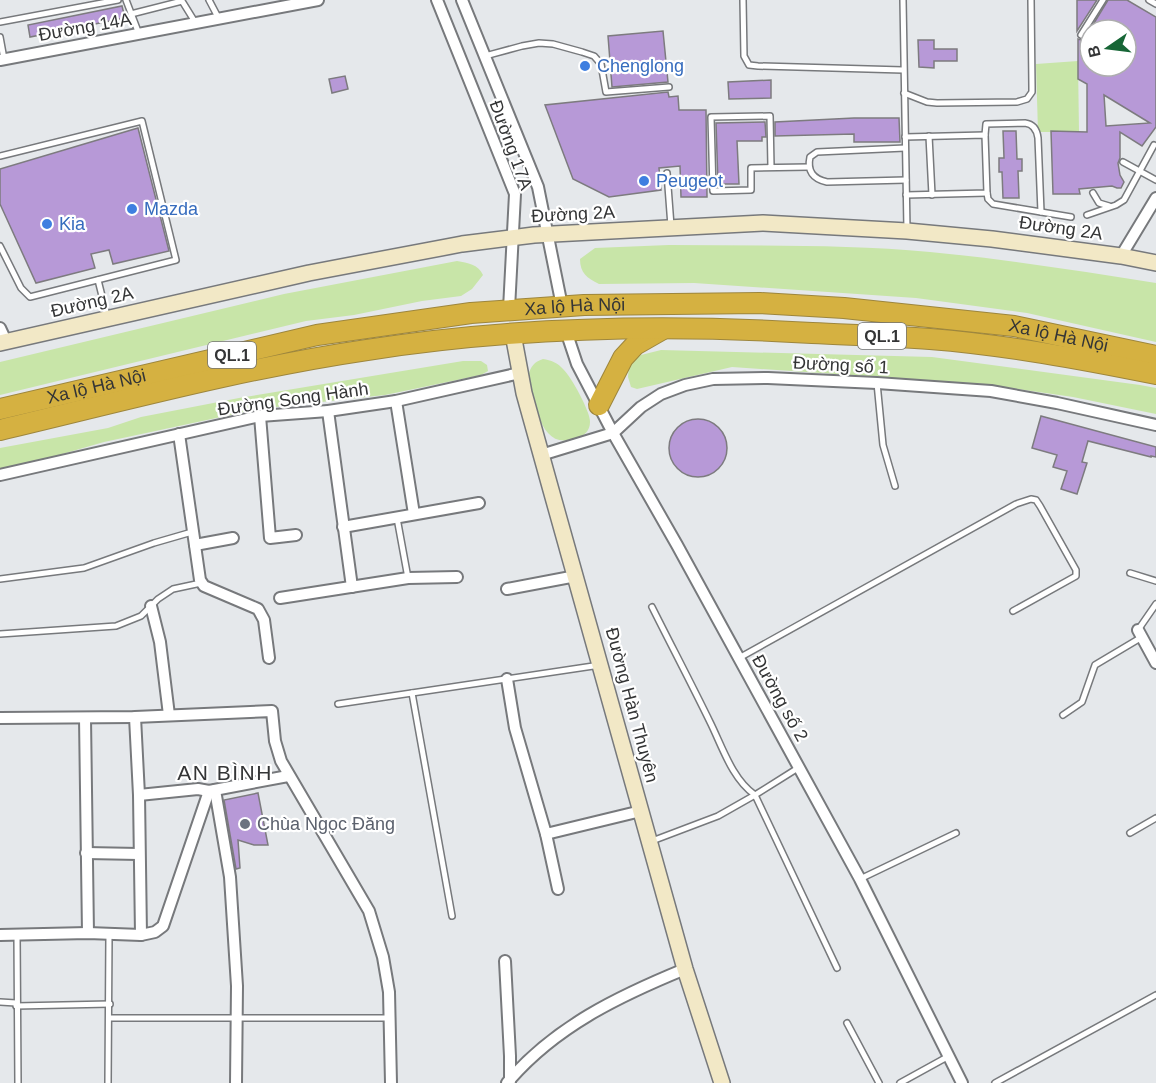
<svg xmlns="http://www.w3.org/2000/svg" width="1156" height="1083" font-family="Helvetica,sans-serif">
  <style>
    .grass { fill: #c8e5a8 }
    .building { fill: #b799d7; stroke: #7d7b7f; stroke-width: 1.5; fill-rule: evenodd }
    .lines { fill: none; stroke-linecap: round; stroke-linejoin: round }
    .lane-casing { stroke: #77797c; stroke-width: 8 }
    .street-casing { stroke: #77797c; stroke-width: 14 }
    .secondary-casing { stroke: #77797c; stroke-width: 18 }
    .highway-casing { stroke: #9d863d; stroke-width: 22 }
    .lane { stroke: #fff; stroke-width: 5 }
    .street { stroke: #fff; stroke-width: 10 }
    .secondary { stroke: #f2e8c6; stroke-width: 15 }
    .highway { stroke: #d5b141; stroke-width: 20 }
    .shop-dot { fill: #3f7fe0; stroke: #fff; stroke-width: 2 }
    .worship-dot { fill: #6b7280; stroke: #fff; stroke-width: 2 }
    .labels { text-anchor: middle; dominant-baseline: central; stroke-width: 4.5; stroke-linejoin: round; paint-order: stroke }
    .shield { fill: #fff; stroke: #717272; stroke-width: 1.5 }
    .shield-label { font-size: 16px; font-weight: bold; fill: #343536 }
    .street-label { font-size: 18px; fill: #343536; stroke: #fff }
    .shop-label { font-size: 18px; fill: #366cbe; stroke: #fff; text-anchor: start }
    .worship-label { font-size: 18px; fill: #5b616d; stroke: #fff; text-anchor: start }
    .quarter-label { font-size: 21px; letter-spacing: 1.5px; fill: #343536; stroke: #fff }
  </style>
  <rect width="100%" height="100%" fill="#e5e8eb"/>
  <g class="grass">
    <polygon points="1078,61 1079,132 1038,132 1036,64"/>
    <path d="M669 245C756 246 843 244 930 252 1005 259 1081 271 1156 283V342L1027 313 916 298 694 283 599 284C587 278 580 273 580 259L595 248Z"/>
    <path d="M457 261C468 263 478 264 483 275L472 289 461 296 422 301 354 315 306 321 0 395V362L284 294Z"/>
    <polygon points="661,350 932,357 1140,385 1156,388 1156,414 1073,397 984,384 732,367 637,389 631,387 628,377 629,364 641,355"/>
    <path d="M543 359C551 360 558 363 563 369 571 376 591 413 590 422 590 431 584 436 576 438 539 453 535 399 528 376 531 366 534 362 543 359Z"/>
    <polygon points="463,361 481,361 487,365 488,371 481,375 385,395 258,409 104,442 38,461 0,469 0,448 108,428 141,417 239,398"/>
  </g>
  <g class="building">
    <polygon points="1077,0 1097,0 1077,31"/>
    <path d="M1108 0H1127L1156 17V127L1142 146 1120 132V158L1118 163 1120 175 1124 182 1121 188H1117L1112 186 1079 189 1080 194H1053L1051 131 1087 132V84L1078 79V39L1081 40 1085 38ZM1090 30H1126V66H1090ZM1104 95 1150 123 1106 126Z"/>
    <polygon points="122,6 125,18 30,37 28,25"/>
    <polygon points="663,31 668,82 612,87 608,36"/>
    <polygon points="918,40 934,40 934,49 957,49 957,61 934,61 934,68 919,67"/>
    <polygon points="345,76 348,89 332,93 329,79"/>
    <polygon points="771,80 771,98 729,99 728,82"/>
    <polygon points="668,92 669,97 678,96 679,110 706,110 707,197 681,197 680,166 659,168 661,190 609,197 573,179 545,105"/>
    <polygon points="854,118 899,118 900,142 854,142 854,134 775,136 775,122"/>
    <polygon points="765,122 766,137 762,137 762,141 737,141 739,184 718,184 716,123"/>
    <polygon points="138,128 169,251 113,264 109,250 91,254 95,268 36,283 0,204 0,169"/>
    <polygon points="1003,131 1016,131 1017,159 1022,159 1022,171 1018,171 1019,198 1003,198 1002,172 999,172 999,158 1004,158"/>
    <polygon points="1041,416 1156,447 1156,457 1151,456 1151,457 1088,441 1082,462 1087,463 1077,494 1061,489 1067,471 1053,467 1057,455 1032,448"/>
    <circle cx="698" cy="448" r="29"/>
    <polygon points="258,793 268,845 254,845 238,840 240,868 236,869 224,800"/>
  </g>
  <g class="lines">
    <g class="lane-casing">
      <g id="lane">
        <polyline points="126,0 139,34"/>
        <polyline points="209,0 219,19"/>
        <polyline points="743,0 744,56 749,65 758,66 903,70"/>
        <polyline points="903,0 907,229"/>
        <polyline points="1149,0 1156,4"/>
        <polyline points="131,14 182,1 195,22"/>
        <polyline points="0,22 118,0"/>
        <polyline points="1081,35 1103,0"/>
        <polyline points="0,37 4,59"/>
        <polyline points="485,56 522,46 539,43 553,44 582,52 594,56 601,64 606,92 669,87"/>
        <polyline points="904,93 927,102 937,103 1017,102 1027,99 1032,92 1032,87 1031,0"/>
        <path d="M985 135 986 124 1025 123C1033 124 1037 130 1038 138L1041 212 993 204 988 199 987 193"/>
        <polyline points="929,136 932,195"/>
        <polyline points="905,137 985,135 987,193 906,195"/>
        <path d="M905 148 817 152 810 157C807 171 813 179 827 182L906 180"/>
        <polyline points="0,156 142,121 176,260 30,297 21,288 0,246"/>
        <polyline points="1123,162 1156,180"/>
        <polyline points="771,167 770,116 711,117 713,191 751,190 751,168 809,167"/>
        <polyline points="667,173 671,226"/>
        <polyline points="1093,193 1099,203 1109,206"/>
        <polyline points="1041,212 1071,217"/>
        <polyline points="1087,215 1116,205 1124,200 1154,145"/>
        <polyline points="98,280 107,316"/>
        <polyline points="877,383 883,445 895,486"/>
        <polyline points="397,518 408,578"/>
        <polyline points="1130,573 1156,581"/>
        <polyline points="0,579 84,568 154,543 192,532"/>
        <path d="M652 607C671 645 691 683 710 722 722 746 732 779 755 795L798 768"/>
        <polyline points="1138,630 1156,604"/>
        <polyline points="0,634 116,626 141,616 158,599 173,589 201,583"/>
        <polyline points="739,658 1016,504 1031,499 1036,500 1040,506 1076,570 1076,576 1013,611"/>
        <polyline points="412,693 452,916"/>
        <polyline points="338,704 600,665"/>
        <polyline points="1063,715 1082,702 1095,665 1142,637"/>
        <polyline points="1130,833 1156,818"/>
        <polyline points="652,841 718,816 755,795 837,968"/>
        <polyline points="860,879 956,833"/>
        <polyline points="17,935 18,1083"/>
        <polyline points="0,1002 16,1003"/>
        <polyline points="16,1006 110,1004"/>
        <polyline points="109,1018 388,1018"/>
        <polyline points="847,1023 879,1083"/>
        <polyline points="108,1083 109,935"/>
        <polyline points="900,1083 949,1056"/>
        <polyline points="995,1083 1156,995"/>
      </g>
    </g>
    <g class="street-casing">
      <g id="street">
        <polyline points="437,0 515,194 509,309"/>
        <polyline points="462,0 538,187 562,306"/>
        <polyline points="0,60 318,0"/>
        <polyline points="1121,256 1156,198"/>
        <polyline points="0,328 6,341"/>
        <polyline points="566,331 577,364 613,433 677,545 860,879 962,1083"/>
        <polyline points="396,401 414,514"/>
        <polyline points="328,411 352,587"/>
        <polyline points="260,416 270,538 296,535"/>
        <polyline points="179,434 200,580 204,586 258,609 264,620 269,658"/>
        <polyline points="541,455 613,433 641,407 661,394 685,385 713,379 768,378 877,383 991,391 1057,403 1156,425"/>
        <polyline points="0,475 260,416 328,411 396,401 520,373"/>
        <polyline points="343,527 479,503"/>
        <polyline points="195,545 233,538"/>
        <polyline points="507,589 576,576"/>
        <polyline points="280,598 408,578 457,577"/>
        <polyline points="151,606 160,642 169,715"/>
        <polyline points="1138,630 1156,663"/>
        <polyline points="507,679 515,728 546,834 641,811"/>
        <polyline points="135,717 139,795 141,935"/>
        <polyline points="0,718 135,717 272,711 275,741 281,761 369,911 383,957 389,992 391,1083"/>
        <polyline points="85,718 88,933"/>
        <polyline points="215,790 230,877 237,986 236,1083"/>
        <polyline points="139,795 198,789 209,791"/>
        <polyline points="546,834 558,889"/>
        <polyline points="86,853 139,854"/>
        <polyline points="0,935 88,933 141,935 155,932 163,926 209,791 288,776"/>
        <polyline points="505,961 510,1056 510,1081"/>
        <path d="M507 1083C554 1027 619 996 685 969"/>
      </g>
    </g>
    <g class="secondary-casing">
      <g id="secondary">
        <polyline points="513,334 524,393 551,490 685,969 722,1083"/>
        <polyline points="0,343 309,273 462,244 534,235 763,223 907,231 992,239 1121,256 1156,263"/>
      </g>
    </g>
    <g class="highway-casing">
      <g id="highway">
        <polyline points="599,405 623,358 635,345 663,329"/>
        <path id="s1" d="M0 409 317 335 471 313 584 305 760 303 844 308 1014 326 1156 356"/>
        <path d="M0 430C122 401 244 368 367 350 514 327 664 324 812 333 852 335 891 336 930 339 1006 345 1081 359 1156 374"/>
      </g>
    </g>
    <use href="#lane" class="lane"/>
    <use href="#street" class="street"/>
    <use href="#secondary" class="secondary"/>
    <use href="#highway" class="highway"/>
  </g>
  <g class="shop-dot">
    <circle cx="585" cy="66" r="6"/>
    <circle cx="644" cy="181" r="6"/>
    <circle cx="132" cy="209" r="6"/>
    <circle cx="47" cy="224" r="6"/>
  </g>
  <circle class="worship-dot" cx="245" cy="824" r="6"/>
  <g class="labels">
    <g class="shield">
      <rect x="858" y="323" width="48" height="26" rx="4.5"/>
      <rect x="208" y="342" width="48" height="26" rx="4.5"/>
    </g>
    <g class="shield-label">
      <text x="882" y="336">QL.1</text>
      <text x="232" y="355">QL.1</text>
    </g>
    <g class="street-label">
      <text transform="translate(85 27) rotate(-10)">Đường 14A</text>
      <text transform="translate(511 145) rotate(70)">Đường 17A</text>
      <text transform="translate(573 214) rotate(-3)">Đường 2A</text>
      <text transform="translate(1061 228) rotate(8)">Đường 2A</text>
      <text transform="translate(92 302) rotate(-13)">Đường 2A</text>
      <text stroke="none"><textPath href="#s1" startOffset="585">Xa lộ Hà Nội</textPath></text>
      <text stroke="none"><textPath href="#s1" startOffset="1071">Xa lộ Hà Nội</textPath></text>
      <text transform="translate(841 365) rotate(3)">Đường số 1</text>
      <text stroke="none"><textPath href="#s1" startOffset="99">Xa lộ Hà Nội</textPath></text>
      <text transform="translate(293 399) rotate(-8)">Đường Song Hành</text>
      <text transform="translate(780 698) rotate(61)">Đường số 2</text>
      <text transform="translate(632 705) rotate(75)">Đường Hàn Thuyên</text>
    </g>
    <g class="shop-label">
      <text x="597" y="66">Chenglong</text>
      <text x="656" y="181">Peugeot</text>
      <text x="144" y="209">Mazda</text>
      <text x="59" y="224">Kia</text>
    </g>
    <g class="worship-label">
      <text x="257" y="824">Chùa Ngọc Đăng</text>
    </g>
    <g class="quarter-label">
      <text x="225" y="772">AN BÌNH</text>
    </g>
  </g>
  <g transform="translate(1108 48) rotate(256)"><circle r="28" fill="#ffffff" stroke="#aeaeaf" stroke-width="1.5"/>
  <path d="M0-4.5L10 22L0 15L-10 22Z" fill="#176636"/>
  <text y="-9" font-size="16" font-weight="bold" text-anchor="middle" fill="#343536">B</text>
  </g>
</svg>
